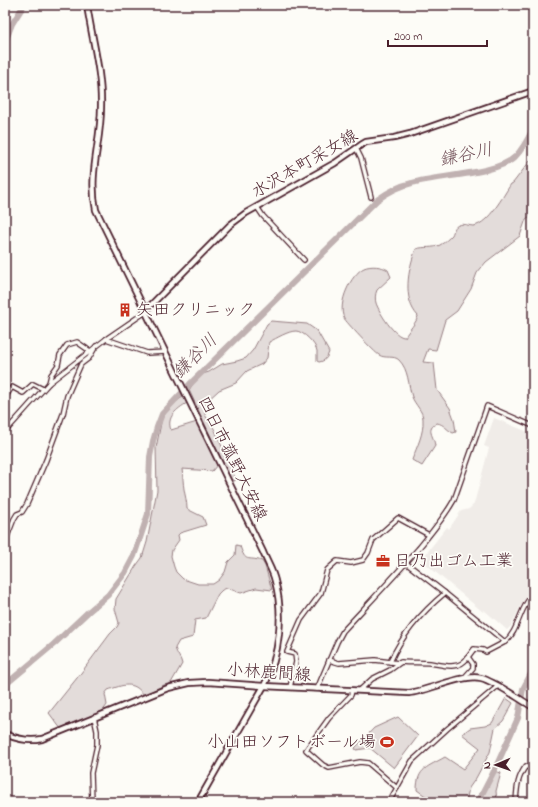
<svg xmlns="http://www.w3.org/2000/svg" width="538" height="807" font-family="'Indie Flower','Klee One',sans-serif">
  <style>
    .built { fill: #f0ece8 }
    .green { fill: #e3dcda; stroke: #967e82 }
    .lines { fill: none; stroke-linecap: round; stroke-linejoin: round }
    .river { stroke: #c0b1b1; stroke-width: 6 }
    .minor-casing { stroke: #4a1f2b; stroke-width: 6 }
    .major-casing { stroke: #4a1f2b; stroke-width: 8 }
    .minor { stroke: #fdfcf7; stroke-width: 3.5 }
    .major { stroke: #fdfcf7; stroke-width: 4.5 }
    .labels { text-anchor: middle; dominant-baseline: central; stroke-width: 3.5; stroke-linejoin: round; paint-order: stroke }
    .street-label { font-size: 17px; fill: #4a1f2b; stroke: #fdfcf7 }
    .poi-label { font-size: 17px; fill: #4a1f2b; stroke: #fdfcf7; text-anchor: start }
    .water-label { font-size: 18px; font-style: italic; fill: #73525a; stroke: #fdfcf7 }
  </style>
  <rect width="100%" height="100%" fill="#fdfcf7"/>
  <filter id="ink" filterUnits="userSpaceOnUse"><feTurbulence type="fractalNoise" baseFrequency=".025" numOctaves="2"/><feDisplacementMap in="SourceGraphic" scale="8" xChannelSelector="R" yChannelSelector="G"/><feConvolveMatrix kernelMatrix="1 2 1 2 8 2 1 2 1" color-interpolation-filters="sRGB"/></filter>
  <g filter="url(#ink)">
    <polygon class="built" points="494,418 533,434 533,586 528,591 530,592 520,607 511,626 507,630 484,610 483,612 421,560 447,527 449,529 461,511 469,509 474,504 489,448 484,446"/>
    <g class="green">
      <path d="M533 157V214L526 219 520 236 486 262 477 273 471 289 457 311 445 320 436 350 428 349 423 362 434 363 437 390 450 408 454 419 456 432 453 433C447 430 444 424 437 423 425 430 434 435 435 446L422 466 412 460C417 446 424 434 423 419 423 411 415 405 412 397 408 385 409 370 399 360 394 355 385 359 379 355 375 353 345 321 344 318 337 304 351 274 364 268 371 265 382 266 388 270L391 277 377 290C375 294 375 300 376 303 379 312 395 338 405 337 408 331 417 322 418 316 402 299 408 269 416 249 425 246 432 249 440 245 444 243 449 238 452 235 454 231 454 226 459 225 463 223 469 226 474 226 489 223 503 196 511 184L513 183Z"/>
      <path d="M271 321 307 324 317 331 329 352C327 358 325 361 319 362L317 361C317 358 317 354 317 351 316 344 303 331 296 331 288 331 277 338 269 342L267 358 262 364 247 371 236 383 219 390 207 401 206 406 205 415 215 430 236 480 232 482 189 390 199 375 209 372 222 364 237 361 246 358 253 350 267 324Z"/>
      <path d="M184 396 187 403C177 409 166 417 171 430L197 422 218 464 212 471 182 469C183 476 183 483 184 489 185 496 187 501 187 509L203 517 206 525 180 533 178 535 179 540 172 550 171 556 174 567 176 572 183 579 198 584H213L219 580 225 572 228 562 235 555 236 545 240 546C246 564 247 556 262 561L265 566 272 590 256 588 241 593 227 588 222 590 218 594 206 618 195 620 193 637 179 641 175 648C177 655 181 658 182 664L171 683 164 685 144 695C133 680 123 685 108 690L105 694 107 705 102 712 61 729 49 713 81 673 110 634 117 627 119 623 115 609 116 599 136 566 142 558 147 542 157 490 156 448 162 418 173 404Z"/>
      <path d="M506 698 513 703 503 721 495 728 490 752 476 778 469 788 466 802H434L417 790C417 768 428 767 445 757L463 769 480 748 462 734 470 728 485 726 492 723Z"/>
      <polygon points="398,717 418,736 394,768 370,748 356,750 355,748 374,728"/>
      <polygon points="494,771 501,773 496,791 497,802 478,802"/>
    </g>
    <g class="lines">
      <g class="river">
        <polyline points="5,42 12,24 24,5"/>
        <path d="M5 685 54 644 88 612 108 595 125 573 134 556 148 514 150 457 153 441 157 427 162 414 190 384 377 200C388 192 399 186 412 183 438 175 496 175 515 157 523 149 528 139 533 129"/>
        <polyline points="478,802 495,769 518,718 523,689 533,670"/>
      </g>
      <g class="minor-casing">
        <g id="minor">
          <polyline points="356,148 361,158 371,197"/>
          <polyline points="257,207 263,216 304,260"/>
          <polyline points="106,339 147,353 166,352"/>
          <polyline points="49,383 51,375 58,365 60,355 67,345 77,342 90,351"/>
          <polyline points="5,398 12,387 23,393 33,384 43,389"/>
          <polyline points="5,432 49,383 106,339 144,313 146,310"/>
          <polyline points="5,542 14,519 17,514 22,512 27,504 46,460 63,414 67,396 81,364 89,358 96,346"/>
          <path d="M406 563 445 593 505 642C519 631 519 608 533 594"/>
          <polyline points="468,657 474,649 483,650 486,652 505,642"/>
          <polyline points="329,660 339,663 375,660 399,663"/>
          <path d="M390 662C402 635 422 612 445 593"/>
          <polyline points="290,687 296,662 295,654 287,652 301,620 321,593 327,570 337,561 351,563 363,560 368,553 373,540 398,518 429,535"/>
          <path d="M317 689 337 642 343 631C368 604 394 577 418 549 431 533 444 518 454 500L487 406 533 426"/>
          <polyline points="352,690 351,695 329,718 306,750 323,765 329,768 360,762 368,763 397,788"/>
          <path d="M360 690 372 679 390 670 401 662C411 663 421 662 430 663 443 665 459 671 468 657L473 664V668L463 679"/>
          <polyline points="92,802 91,773 97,745 97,731 94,717"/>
          <polyline points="389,802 412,761 447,729 498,686"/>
          <path d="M516 802C517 788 517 778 526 766L533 770"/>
        </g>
      </g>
      <g class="major-casing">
        <g id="major">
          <path d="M87 5C92 39 102 73 101 107 101 143 88 174 96 210L263 552C267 562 273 571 275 581 284 614 280 655 264 686L198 802"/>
          <polyline points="146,310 230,225 246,213 335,163 361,145 366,142 394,138 410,134 533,91"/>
          <path d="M5 734C17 739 29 742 42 739L168 688 189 683 208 682 264 686 409 693C428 691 465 673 481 678 496 682 519 699 533 707"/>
        </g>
      </g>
      <use href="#minor" class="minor"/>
      <use href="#major" class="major"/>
    </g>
  </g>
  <defs>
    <g id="building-bare" transform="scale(1.08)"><path d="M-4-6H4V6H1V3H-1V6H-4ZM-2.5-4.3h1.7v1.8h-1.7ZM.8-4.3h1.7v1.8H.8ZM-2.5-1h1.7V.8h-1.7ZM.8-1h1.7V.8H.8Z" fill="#c8321e" stroke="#fdfcf7" stroke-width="2.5" paint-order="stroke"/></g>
    <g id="office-bare" transform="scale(1.08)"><path d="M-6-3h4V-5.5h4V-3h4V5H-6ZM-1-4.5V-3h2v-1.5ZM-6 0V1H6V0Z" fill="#c8321e" stroke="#fdfcf7" stroke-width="2.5" paint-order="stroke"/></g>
    <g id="stadium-bare" transform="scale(1.08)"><path d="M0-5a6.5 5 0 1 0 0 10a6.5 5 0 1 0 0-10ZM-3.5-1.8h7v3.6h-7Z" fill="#c8321e" stroke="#fdfcf7" stroke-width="2.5" paint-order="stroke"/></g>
  </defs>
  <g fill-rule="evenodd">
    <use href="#building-bare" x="125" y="310"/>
    <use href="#office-bare" x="383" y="561"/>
    <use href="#stadium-bare" x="387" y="742"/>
  </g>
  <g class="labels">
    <g class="street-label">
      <text transform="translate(305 164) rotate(-30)">水沢本町采女線</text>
      <text transform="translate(232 459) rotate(64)">四日市菰野大安線</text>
      <text transform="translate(269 673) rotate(4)">小林鹿間線</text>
    </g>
    <g class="poi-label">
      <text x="136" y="310">矢田クリニック</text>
      <text x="394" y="561">日乃出ゴム工業</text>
      <text x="376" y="742" text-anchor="end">小山田ソフトボール場</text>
    </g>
    <g class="water-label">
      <text transform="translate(466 156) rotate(-12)">鎌谷川</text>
      <text transform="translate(196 357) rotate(-45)">鎌谷川</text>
    </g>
  </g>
  <rect width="538" height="807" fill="none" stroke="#fdfcf7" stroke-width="20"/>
  <rect x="10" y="10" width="518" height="787" fill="none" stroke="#4a1f2b" stroke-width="1.5" filter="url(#ink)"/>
  <g transform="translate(496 765) rotate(268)" stroke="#fdfcf7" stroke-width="3" paint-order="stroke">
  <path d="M0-3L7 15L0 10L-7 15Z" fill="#4a1f2b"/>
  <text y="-6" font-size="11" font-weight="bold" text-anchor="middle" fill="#4a1f2b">N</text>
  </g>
  <path d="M388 40v6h99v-6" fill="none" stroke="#4a1f2b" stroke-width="2"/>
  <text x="394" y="40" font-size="12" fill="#4a1f2b" stroke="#fdfcf7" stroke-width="3" paint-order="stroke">200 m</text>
</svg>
